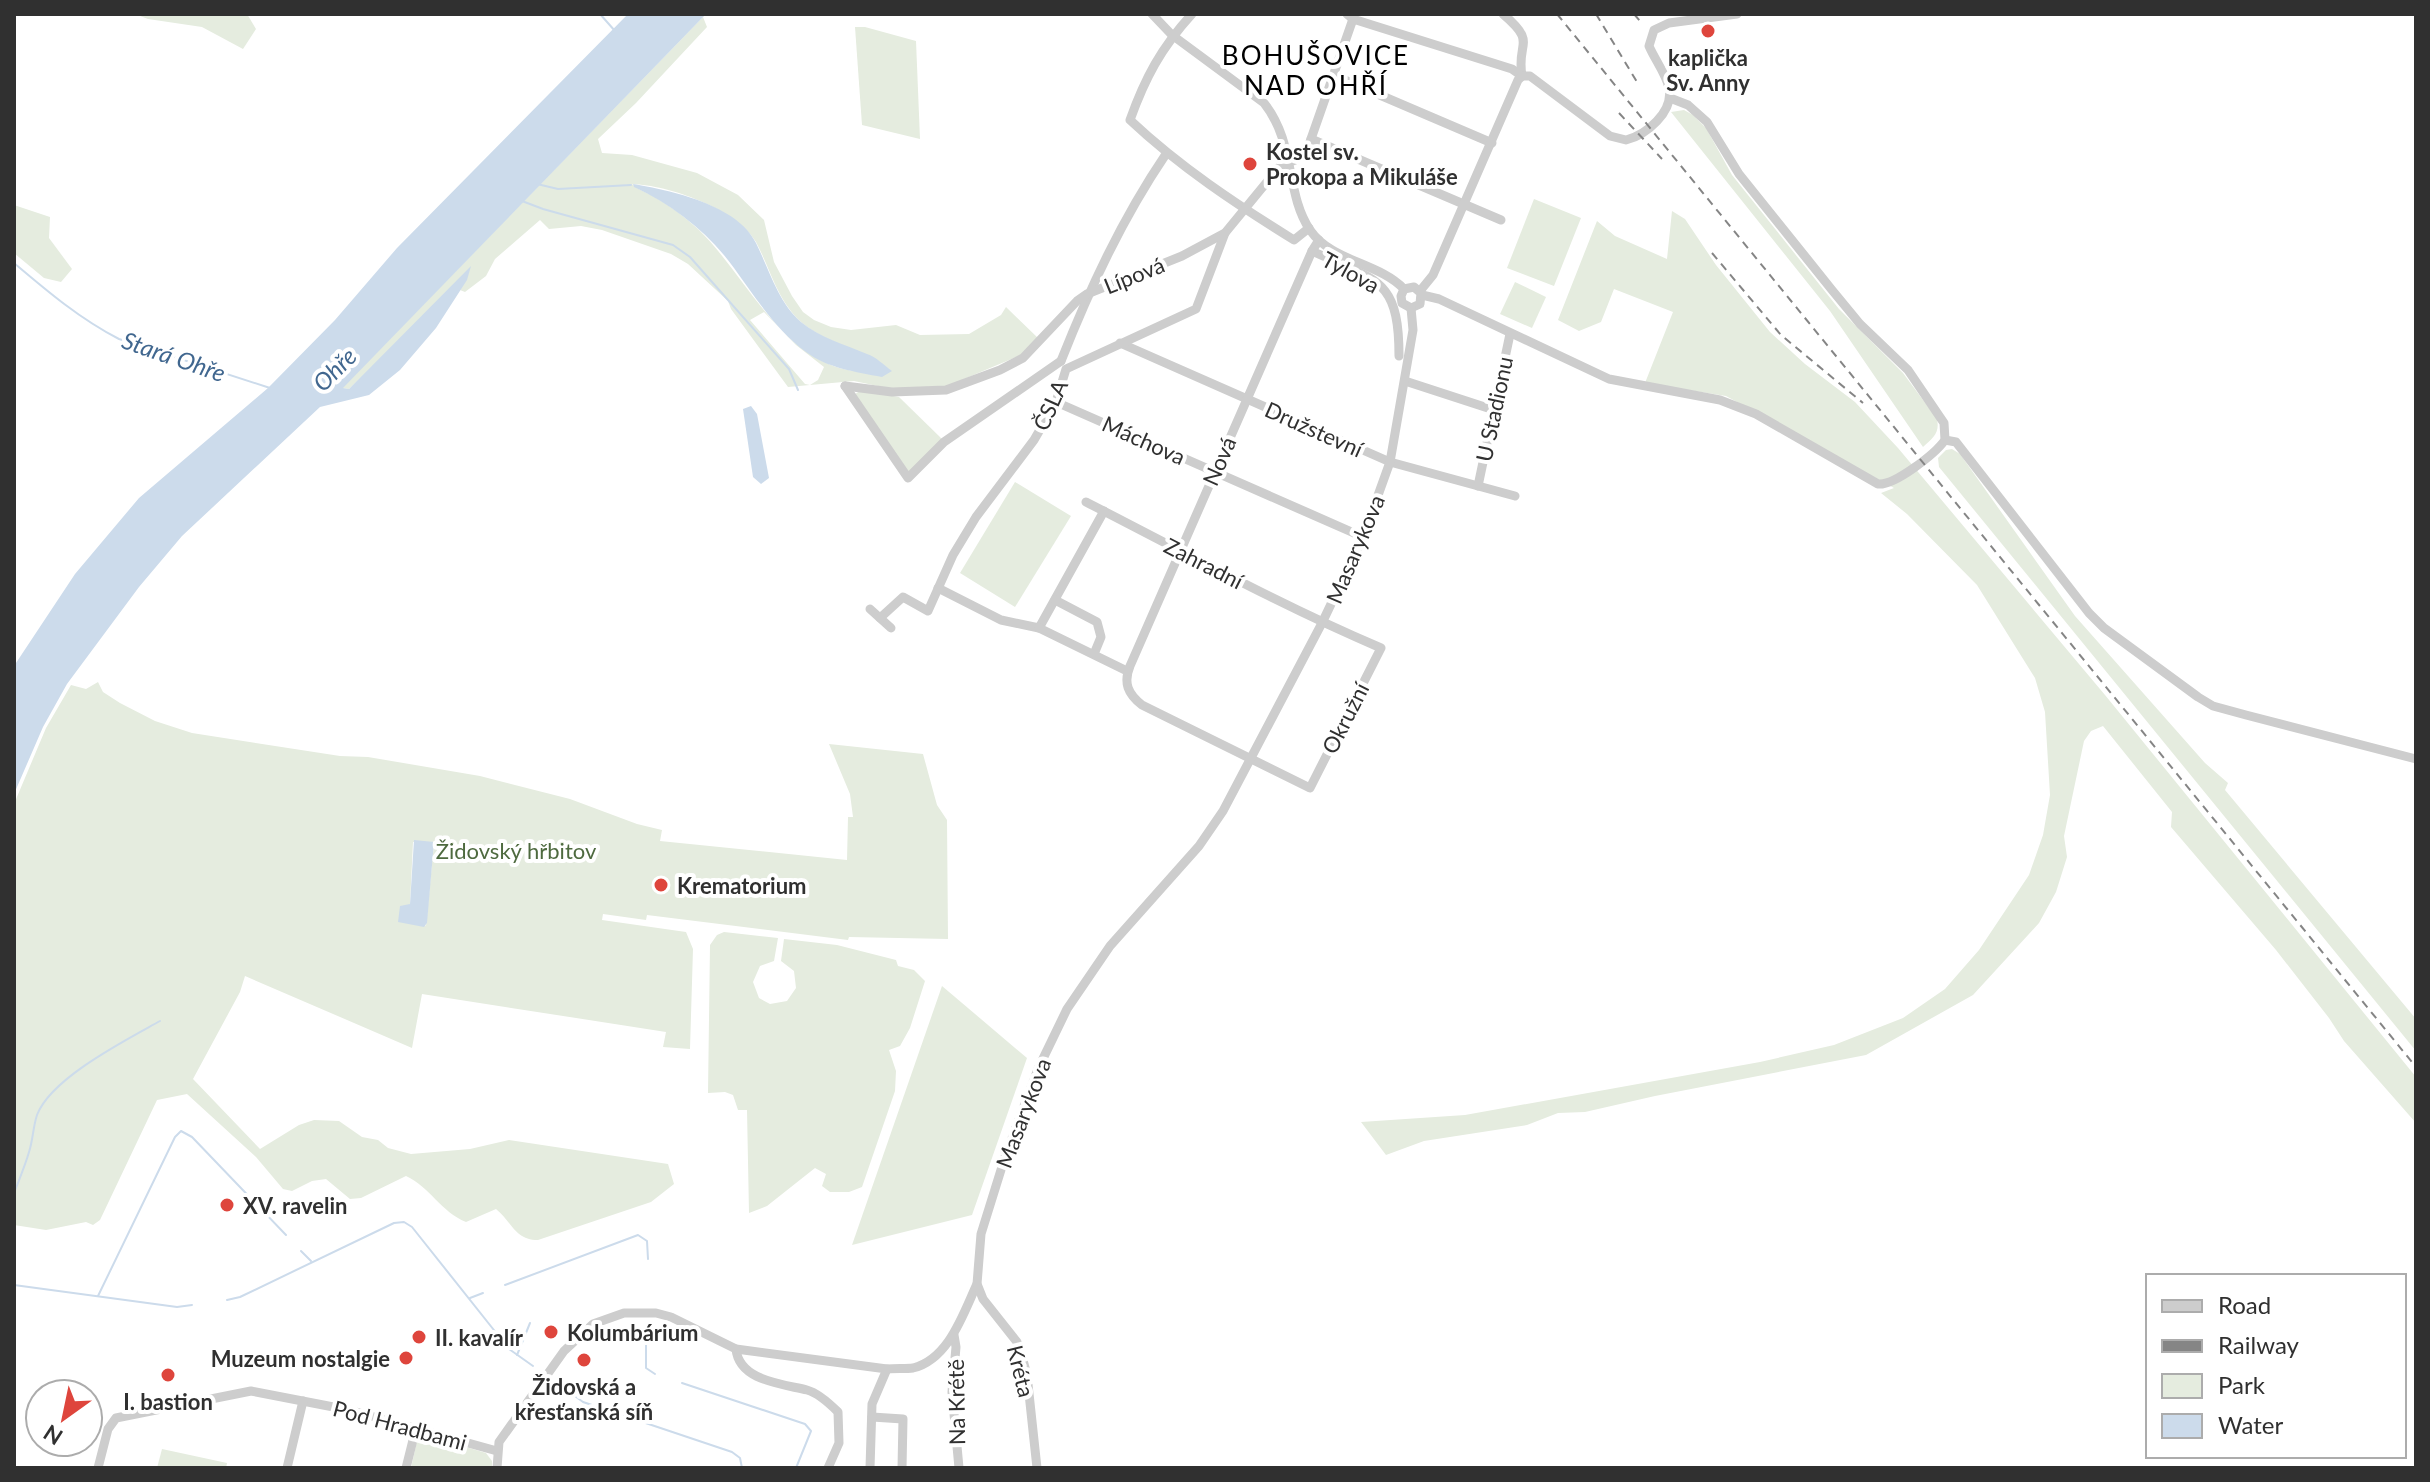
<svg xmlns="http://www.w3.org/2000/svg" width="2430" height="1482" font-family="Lato,sans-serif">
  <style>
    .green { fill: #e5ecdf; fill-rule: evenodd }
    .water { fill: #ccdbeb }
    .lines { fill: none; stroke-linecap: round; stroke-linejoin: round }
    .stream { stroke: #ccdbeb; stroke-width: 2 }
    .minor { stroke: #cdcdcd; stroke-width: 9 }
    .rail { stroke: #858585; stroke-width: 2; stroke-dasharray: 8 6; stroke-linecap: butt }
    .poi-dot { fill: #de453c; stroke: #fff; stroke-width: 3 }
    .labels { text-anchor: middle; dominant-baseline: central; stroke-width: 8; stroke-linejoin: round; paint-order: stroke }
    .poi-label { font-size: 22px; font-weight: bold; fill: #303030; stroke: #fff; text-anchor: start }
    .street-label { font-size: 22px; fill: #303030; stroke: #fff }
    .park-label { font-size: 22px; fill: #4e6a3f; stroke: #fff }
    .water-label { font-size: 24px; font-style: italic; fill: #41678f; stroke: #fff }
    .quarter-label { font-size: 26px; letter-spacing: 2px; fill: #000; stroke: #fff }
  </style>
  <rect width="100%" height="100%" fill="#fff"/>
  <g class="green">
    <polygon points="135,14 247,14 256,29 243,49 202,27 148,19"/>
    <path d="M703 17 707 27 636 103 598 139 602 153 632 155 697 173 738 195 764 220 774 262 792 296 803 312 814 320 831 327 851 330 896 325 920 335 969 334 1001 315 1006 307 1038 338 1021 355 945 387 892 389 854 381 788 387 731 309 728 301 688 264 671 254 602 230 581 226 549 229 540 220 495 259 486 276 465 292 460 290 467 277 349 389 342 388ZM632 184C668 185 737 209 756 242 770 268 777 300 801 322 827 345 865 348 891 371 878 371 861 373 848 370 779 356 745 274 698 229 684 216 669 205 653 196 646 192 638 190 632 184ZM764 312 796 345 824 367 818 380 810 385 805 384 750 320Z"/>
    <polygon points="865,27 916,41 920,139 862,125 855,27"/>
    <path d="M1684 110 1693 115 1706 128 1732 175 1839 309 1903 373 1937 419C1940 433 1933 438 1923 447L1830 311 1671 112Z"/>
    <polygon points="1534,199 1581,218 1554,286 1507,268"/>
    <polygon points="14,205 50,217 49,238 72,269 61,282 44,278 14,253"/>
    <polygon points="1672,211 1685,219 1716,265 1770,332 1805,364 1855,402 1898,448 2105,695 2416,1077 2416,1123 2344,1041 2329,1018 2276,950 2171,827 2172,812 2103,726 2091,731 2084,741 2064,836 2067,857 2056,892 2039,923 1973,995 1866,1055 1655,1096 1585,1112 1558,1113 1527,1125 1424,1141 1386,1155 1361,1122 1465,1115 1760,1062 1834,1045 1903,1018 1945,989 1979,950 2029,875 2043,835 2050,795 2045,712 2035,678 1977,585 1907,514 1881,493 1894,488 1726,396 1645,383 1673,312 1614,289 1601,322 1579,331 1558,320 1597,221 1615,236 1667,259"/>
    <polygon points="1515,282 1546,297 1532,328 1500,314"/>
    <polygon points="862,390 899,397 943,440 910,474 855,394"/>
    <polygon points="1952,449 1960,454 2075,616 2205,763 2228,783 2225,790 2416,1019 2416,1051 1939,467 1938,458 1946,450"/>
    <polygon points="1015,482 1071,516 1015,607 960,573"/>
    <path d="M98 682 103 692 120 703 155 721 192 733 340 756 368 757 480 776 570 799 637 824 662 830 660 841 847 860 848 817H853L850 794 829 744 923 754 937 805 947 820 948 939 849 937 848 940 647 915 646 920 603 914 602 920 686 932 693 949 690 1049 663 1047 666 1032 422 994 412 1048 245 976 240 992 193 1079 260 1149 299 1125 314 1120 339 1121 362 1137 378 1140 388 1148 411 1154 470 1149 509 1140 668 1164 674 1184 651 1202 538 1240C515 1240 512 1222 496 1209L466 1222C441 1212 430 1187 406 1176L361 1198 350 1199 326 1179 312 1181 292 1191 283 1189 256 1157 187 1094 157 1100 100 1220 93 1225 86 1222 46 1230 14 1225V804L46 728 71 685 86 689ZM413 842 434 843 426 926 407 907 410 904Z"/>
    <polygon points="724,932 778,938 774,961 760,966 753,982 759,998 770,1004 787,1001 796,988 794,971 781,961 784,939 837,945 896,960 898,966 914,970 925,981 910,1028 900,1046 889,1050 896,1071 895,1091 862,1187 849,1192 830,1192 822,1186 826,1174 815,1168 767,1206 749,1213 747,1110 738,1110 733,1095 725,1092 708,1093 710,945 717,935"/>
    <polygon points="942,986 1027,1058 972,1215 852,1245"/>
    <polygon points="426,1435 486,1453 492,1461 492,1468 411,1468 417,1441"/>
    <polygon points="162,1449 227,1463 226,1468 157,1468"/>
  </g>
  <g class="water">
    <polygon points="628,14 706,14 343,388 349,389 471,266 467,280 436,328 400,370 369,395 320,407 182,536 139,587 67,684 43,727 14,794 14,666 75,574 139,498 268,388 335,320 397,248"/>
    <path d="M633 184C670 190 738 205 756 243 769 269 778 302 801 322 820 338 844 344 867 354 876 357 884 365 892 371L882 377C856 372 827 368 806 352 776 330 755 297 734 268 709 233 673 205 634 187Z"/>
    <polygon points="751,406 757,414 769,478 761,484 753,477 743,409"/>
    <polygon points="414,840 434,842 427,923 424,927 398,922 400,906 410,904"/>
  </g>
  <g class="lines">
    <g class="stream">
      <polyline points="600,14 615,31"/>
      <polyline points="537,184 558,189 631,185"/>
      <polyline points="522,201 543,209 673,245 690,257 789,369 798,390"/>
      <path d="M14 263C47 291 80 319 119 339L270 388"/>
      <path d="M14 1193C19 1180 25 1166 29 1152 33 1140 33 1127 37 1115 51 1078 126 1040 160 1021"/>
      <polyline points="301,1251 311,1261"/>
      <polyline points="14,1285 177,1307 192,1305"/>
      <polyline points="505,1285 638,1235 647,1241 648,1259"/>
      <polyline points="98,1296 175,1137 181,1131 192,1137 286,1235"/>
      <polyline points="470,1298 483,1293"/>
      <polyline points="227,1300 240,1297 394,1223 404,1222 412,1227 509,1349 533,1366"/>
      <polyline points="646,1329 646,1368 655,1374"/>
      <polyline points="517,1355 530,1323"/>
      <polyline points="682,1383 805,1424 811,1431 796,1468"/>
      <polyline points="560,1385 583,1402 732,1452 740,1458 742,1468"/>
    </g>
    <g class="minor">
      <path d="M1152 14 1172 35 1264 103C1296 143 1285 193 1310 230 1332 262 1378 262 1404 289"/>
      <path d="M1192 14C1161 48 1145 78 1130 120 1180 167 1236 204 1294 240L1309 228"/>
      <path d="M1347 14 1353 19 1512 69 1522 76H1530L1610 136 1626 140C1646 135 1674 112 1669 88 1666 74 1655 60 1649 46L1654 30 1669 23 1737 14"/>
      <path d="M1503 14C1538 44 1516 41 1522 76"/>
      <polyline points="1333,75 1492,143"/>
      <polyline points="1311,139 1501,220"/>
      <path d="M1312 251C1376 281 1399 277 1399 356"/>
      <polyline points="1404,289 1414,287 1421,293 1420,304 1411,308"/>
      <polyline points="1404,289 1401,296 1402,303 1411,308"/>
      <polyline points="1420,291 1433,275 1518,80 1522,76"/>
      <path d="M1422 295 1439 299 1609 379 1720 400 1756 414 1878 484C1894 486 1935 454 1945 440L1944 423 1908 370 1860 324 1832 290 1739 174 1707 122 1688 105 1670 98"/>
      <polyline points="1120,343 1390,462 1515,496"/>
      <path d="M1061 361C1090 288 1122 219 1166 154"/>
      <polyline points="1405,381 1494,410"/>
      <polyline points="845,386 892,392 946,390 1000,370 1023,358 1077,301 1087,294 1182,256 1225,233 1280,166 1305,156 1353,19"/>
      <polyline points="845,386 908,478 944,442 1061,361"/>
      <polyline points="1056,402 1363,537"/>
      <polyline points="1945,440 1956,442 2089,613 2104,628 2198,697 2213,706 2246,715 2416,759"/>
      <polyline points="1478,486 1510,334"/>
      <path d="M1086 502C1184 552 1280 605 1381 648L1310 788 1142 705C1128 694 1123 683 1130 666 1190 527 1251 389 1312 251L1319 240"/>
      <polyline points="938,588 1001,620 1039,628 1104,511"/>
      <polyline points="1055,600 1097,622 1101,637 1094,654"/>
      <polyline points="870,609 891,628"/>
      <polyline points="880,618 903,597 928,611 953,555 976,517 1034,440 1056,402 1066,369 1196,309 1225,233"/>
      <polyline points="1039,628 1127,671"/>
      <polyline points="954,1335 956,1347 952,1392 959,1468"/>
      <path d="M736 1349C739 1381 783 1384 807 1390 818 1393 831 1405 838 1412L839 1443 828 1468"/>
      <polyline points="872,1417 903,1419 902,1468"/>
      <polyline points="98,1468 108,1429 116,1418 251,1391 349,1410 497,1451"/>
      <polyline points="287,1468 303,1401"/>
      <polyline points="406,1468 416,1428"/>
      <path d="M497 1468 499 1442 564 1351 593 1324 624 1313H656L671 1317 736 1349 887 1369C896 1368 905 1369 913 1368 949 1359 963 1314 977 1284"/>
      <polyline points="870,1468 872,1404 887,1369"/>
      <polyline points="1037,1468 1027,1375 1021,1353 1017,1342 983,1299 977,1284 981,1234 1005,1157 1038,1069 1067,1009 1110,946 1199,846 1223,811 1322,623 1363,537 1390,462 1413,330 1411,308"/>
    </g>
    <g class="rail">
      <polyline points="1557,14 2416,1067"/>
      <polyline points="1596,14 1637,82"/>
      <polyline points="1634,14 1640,21"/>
      <polyline points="1619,113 1662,159"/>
      <polyline points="1712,253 1781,335 1863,403"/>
    </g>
  </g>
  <g class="poi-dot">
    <circle cx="1708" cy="31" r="8"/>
    <circle cx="1250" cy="164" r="8"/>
    <circle cx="661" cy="885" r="8"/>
    <circle cx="227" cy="1205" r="8"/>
    <circle cx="551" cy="1332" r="8"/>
    <circle cx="419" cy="1337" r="8"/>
    <circle cx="406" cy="1358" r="8"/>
    <circle cx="584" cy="1360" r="8"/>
    <circle cx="168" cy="1375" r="8"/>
  </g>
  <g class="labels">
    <g class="poi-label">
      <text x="1708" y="57" text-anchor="middle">kaplička<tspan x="1708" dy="25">Sv. Anny</tspan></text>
      <text x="1266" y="151">Kostel sv.<tspan x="1266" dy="25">Prokopa a Mikuláše</tspan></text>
      <text x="677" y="885">Krematorium</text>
      <text x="243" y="1205">XV. ravelin</text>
      <text x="567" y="1332">Kolumbárium</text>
      <text x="435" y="1337">II. kavalír</text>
      <text x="390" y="1358" text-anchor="end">Muzeum nostalgie</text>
      <text x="584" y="1386" text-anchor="middle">Židovská a<tspan x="584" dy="25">křesťanská síň</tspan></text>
      <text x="168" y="1401" text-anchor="middle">I. bastion</text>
    </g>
    <g class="street-label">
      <text transform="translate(1351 272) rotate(29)">Tylova</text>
      <text transform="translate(1134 275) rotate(-22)">Lípová</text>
      <text transform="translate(1050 405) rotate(-66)">ČSLA</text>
      <text transform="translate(1494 409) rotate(-78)">U Stadionu</text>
      <text transform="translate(1314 429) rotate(24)">Družstevní</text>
      <text transform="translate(1144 440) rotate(24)">Máchova</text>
      <text transform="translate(1219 461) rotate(-66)">Nová</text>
      <text transform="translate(1355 549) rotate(-67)">Masarykova</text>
      <text transform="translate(1204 563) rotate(27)">Zahradní</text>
      <text transform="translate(1345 718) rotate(-63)">Okružní</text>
      <text transform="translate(1023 1113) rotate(-69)">Masarykova</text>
      <text transform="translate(1021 1371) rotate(76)">Kréta</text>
      <text transform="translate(956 1402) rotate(-91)">Na Krétě</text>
      <text transform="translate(400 1425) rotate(15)">Pod Hradbami</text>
    </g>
    <g class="park-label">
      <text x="516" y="850">Židovský hřbitov</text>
    </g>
    <g class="water-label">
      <text transform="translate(174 356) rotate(19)">Stará Ohře</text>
      <text transform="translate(334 369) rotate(-45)">Ohře</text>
    </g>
    <g class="quarter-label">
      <text x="1316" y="55">BOHUŠOVICE<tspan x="1316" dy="30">NAD OHŘÍ</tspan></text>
    </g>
  </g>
  <rect width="2430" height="1482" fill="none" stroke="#303030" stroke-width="32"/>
  <rect x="2146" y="1274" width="260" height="184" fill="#ffffff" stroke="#acacac" stroke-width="2"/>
  <rect x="2162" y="1300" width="40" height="12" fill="#cdcdcd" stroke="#acacac" stroke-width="2"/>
  <text x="2218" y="1314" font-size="24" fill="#303030">Road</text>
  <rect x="2162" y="1340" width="40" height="12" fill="#858585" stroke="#acacac" stroke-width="2"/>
  <text x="2218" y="1354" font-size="24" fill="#303030">Railway</text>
  <rect x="2162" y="1374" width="40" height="24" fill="#e5ecdf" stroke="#acacac" stroke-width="2"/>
  <text x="2218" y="1394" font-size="24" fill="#303030">Park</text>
  <rect x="2162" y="1414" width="40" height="24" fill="#ccdbeb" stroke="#acacac" stroke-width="2"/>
  <text x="2218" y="1434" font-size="24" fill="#303030">Water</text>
  <g transform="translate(64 1418) rotate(213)"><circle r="38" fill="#ffffff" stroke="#acacac" stroke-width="2"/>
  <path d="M0-6L14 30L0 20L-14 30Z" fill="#de453c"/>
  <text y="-12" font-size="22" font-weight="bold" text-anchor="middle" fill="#303030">N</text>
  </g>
</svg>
